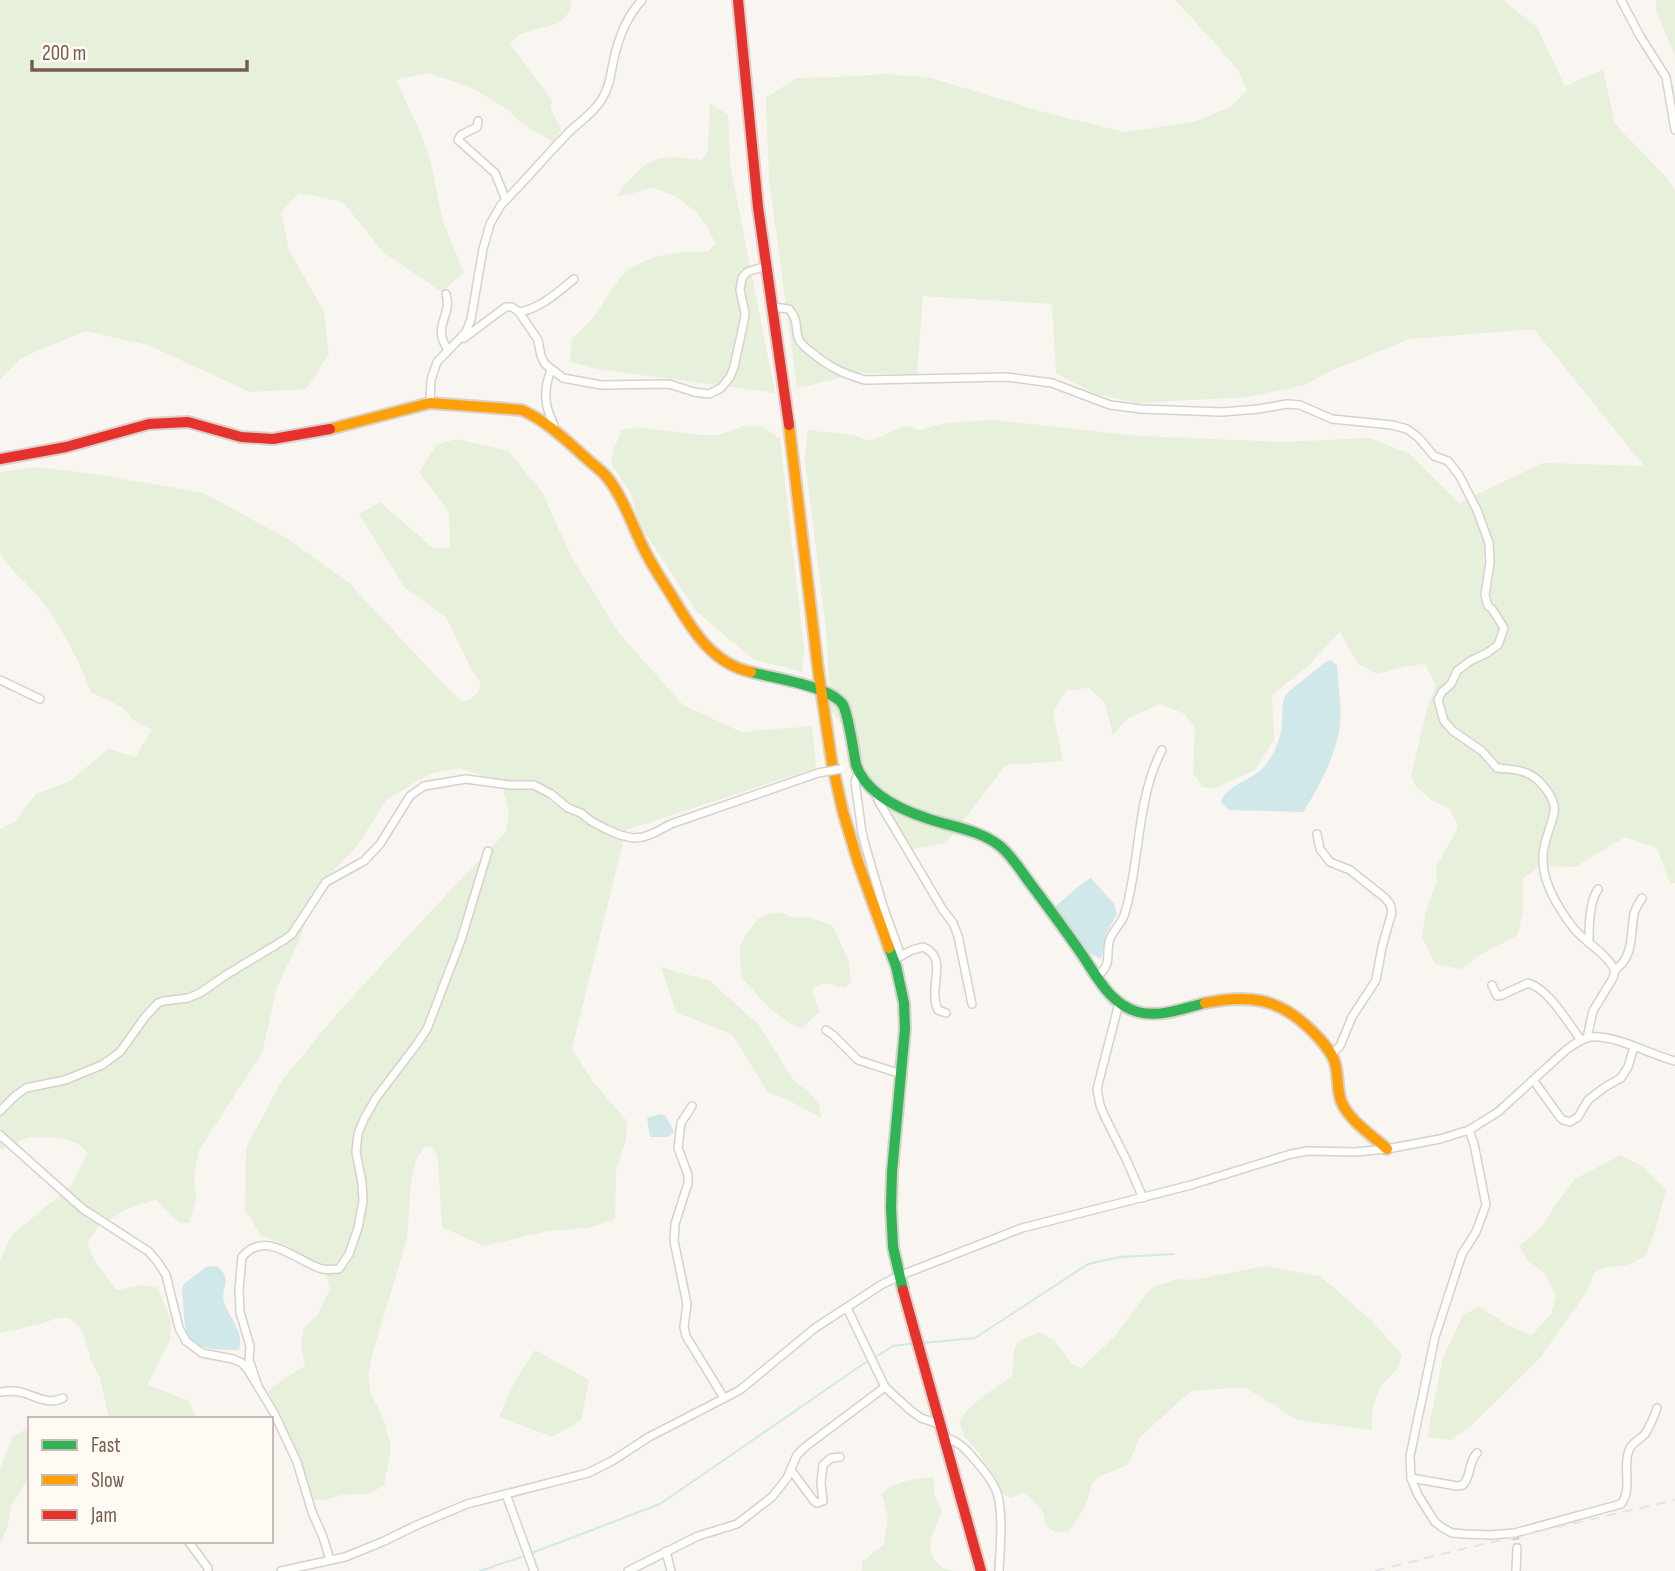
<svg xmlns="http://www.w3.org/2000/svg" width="1675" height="1571" font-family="'Sofia Sans Condensed',sans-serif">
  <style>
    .green { fill: #e7f0db }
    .water { fill: #d0e8ea }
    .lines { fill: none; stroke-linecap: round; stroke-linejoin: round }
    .stream { stroke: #d0e8ea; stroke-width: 2 }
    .street-tunnel { stroke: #d9cfc7; stroke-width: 7; stroke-dasharray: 7 3.5; stroke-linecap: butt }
    .street-casing { stroke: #d7d1cb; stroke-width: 10 }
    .fast-casing { stroke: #d9d2cb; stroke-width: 14 }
    .slow-casing { stroke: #d9d2cb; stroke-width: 14 }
    .jam-casing { stroke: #d9d2cb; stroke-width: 14 }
    .street { stroke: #fefefd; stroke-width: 7 }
    .fast { stroke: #30b455; stroke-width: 10 }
    .slow { stroke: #ff9f0a; stroke-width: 10 }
    .jam { stroke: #e5322d; stroke-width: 10 }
    .rail { stroke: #e6e3e7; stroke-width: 2; stroke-dasharray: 10 7; stroke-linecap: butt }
    .street-bridge-casing { stroke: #d7d1cb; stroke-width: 10; stroke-linecap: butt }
    .street-bridge { stroke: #fefefd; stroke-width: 7 }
  </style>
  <rect width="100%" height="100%" fill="#f9f5f0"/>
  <g class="green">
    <path d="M0 0H571C571 27 544 26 524 33 518 35 514 40 510 44L552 101 550 107 561 129 553 142 521 123 508 110 474 89 459 83 428 73 396 80 420 132 430 159 443 222 464 272 442 292 383 252 343 202 299 193 281 212 289 250 324 312 329 354 306 389 250 392 148 345 85 331 21 358 0 379Z"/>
    <polygon points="1175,0 1502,0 1537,27 1565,86 1603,70 1615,124 1665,176 1675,190 1675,883 1670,884 1657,848 1625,837 1575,867 1539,866 1523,879 1523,913 1517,936 1485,952 1461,969 1435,964 1422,937 1426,911 1437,881 1436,867 1458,827 1450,809 1433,801 1417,788 1411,776 1427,709 1436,685 1425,664 1408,666 1377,674 1358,664 1340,632 1307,667 1272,695 1274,740 1255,770 1212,789 1202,787 1193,773 1195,727 1183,713 1159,704 1127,719 1113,735 1105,703 1089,688 1066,691 1053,712 1063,761 1006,765 946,843 903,851 847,761 853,739 831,710 826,629 805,459 808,430 853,435 870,441 905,426 920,430 946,423 993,420 1140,436 1282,442 1370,438 1408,453 1459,503 1543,463 1644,466 1534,329 1409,339 1333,370 1304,385 1250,397 1137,403 1096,394 1056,373 1052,304 923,296 917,374 862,373 797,388 769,179 766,98 796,78 837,77 887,74 931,78 1047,113 1124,132 1194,122 1231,107 1247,90 1238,70 1214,42"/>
    <polygon points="1656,0 1675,0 1675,57 1656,9"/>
    <path d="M710 103 728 115 730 164 775 393 597 369 570 362 572 339C579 331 588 324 595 315 603 305 608 293 616 283 637 255 674 251 707 252L716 244 707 227 696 212 675 196 654 188 616 197C628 181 642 161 663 158 675 156 690 159 702 160L708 150Z"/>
    <polygon points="743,426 762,426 780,439 804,649 802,672 753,659 696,611 640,525 630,492 611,463 614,448 622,430 637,427 700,435 719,435"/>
    <path d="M457 439 509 451 543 494 570 554 618 632 683 705 741 732 812 726 816 768 626 830 572 1049 594 1083 627 1121 626 1139 616 1171 615 1219 588 1228 548 1231 484 1246 442 1227 438 1160 434 1148 425 1146 416 1160 411 1182 407 1239 373 1351 368 1376 371 1395 377 1405 385 1423 391 1448 384 1486 366 1494 342 1495 325 1500 314 1499 298 1455 268 1392 282 1380 305 1366 301 1344 304 1327 317 1316 330 1289 327 1277 310 1259 289 1247 261 1235 245 1210 246 1148 281 1082 335 1016 431 911 506 832 509 813 501 782 459 768 429 774 386 800 358 845 319 885 299 941 277 987 262 1053 199 1150 194 1175 196 1199 189 1223H179L156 1200 129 1208 100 1225 87 1243 95 1261 116 1290 142 1285 158 1288 171 1322 170 1340 147 1385 189 1401 196 1419H109L100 1377 90 1359 89 1352 81 1329 69 1318H57L44 1323 0 1333V1260L12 1235 72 1185 88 1153 77 1143 61 1138 29 1137 0 1150V829L16 821 36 794 70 781 108 749 135 757 152 730 132 719 122 707 91 692C78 658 60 624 37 595 25 581 9 569 0 554V472L37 467 94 474 204 493 291 541 349 583 451 692 462 701C472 700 478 695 481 684L472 671 446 617 405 588 359 514 380 502 432 547 450 549 449 511 419 472 436 445Z"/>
    <path d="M781 912 792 917 810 918 832 925 848 959 851 981 845 988C833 985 819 978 812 991L820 1011 802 1028C777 1021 759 995 741 978L740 945 747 933 758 919 769 914Z"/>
    <polygon points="661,967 710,981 758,1024 794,1081 809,1092 819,1104 821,1118 788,1100 768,1093 733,1035 676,1012"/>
    <polygon points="1621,1155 1643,1167 1666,1190 1656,1228 1646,1256 1628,1265 1607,1267 1594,1272 1588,1290 1540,1358 1472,1425 1451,1440 1427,1437 1443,1358 1463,1315 1479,1307 1508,1325 1531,1336 1551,1314 1556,1296 1544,1273 1528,1261 1519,1246 1542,1227 1552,1210 1575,1179"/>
    <path d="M1265 1266 1320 1276 1373 1322 1402 1355C1397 1374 1396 1369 1385 1382 1373 1396 1371 1413 1372 1430L1297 1420 1245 1387 1191 1391 1140 1437 1128 1465 1100 1476 1092 1484 1086 1505 1069 1531 1056 1533 1047 1527 1043 1513 1037 1505 1028 1495 1021 1493 1011 1498 1004 1495 995 1477 978 1452 964 1436 959 1421C972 1402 994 1389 1012 1376L1014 1352 1017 1342 1039 1332 1054 1340 1072 1364 1082 1368 1116 1335 1144 1296 1153 1287 1178 1279 1194 1280Z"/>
    <polygon points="535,1350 589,1380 581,1420 553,1437 499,1417 514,1383"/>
    <polygon points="30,1426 30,1475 11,1506 8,1525 0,1545 0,1469 12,1438"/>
    <path d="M934 1477V1495L942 1509C938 1525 923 1545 935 1560 940 1567 947 1570 955 1571H862V1562L884 1544 888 1517 882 1494C894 1480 916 1480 934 1477Z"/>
  </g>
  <g class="water">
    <path d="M1330 660 1337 665C1338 686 1343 710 1339 731 1335 755 1317 792 1303 812L1229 810 1221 802C1226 784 1255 780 1266 764 1275 753 1281 738 1282 723 1283 714 1281 705 1285 696 1289 690 1316 670 1323 664Z"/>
    <path d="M1091 878 1114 904 1117 914 1106 934 1102 956 1100 959 1081 948 1053 908C1067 898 1077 885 1091 878Z"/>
    <polygon points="661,1114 666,1116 674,1132 668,1137 650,1137 647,1118"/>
    <path d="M217 1266C234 1281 220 1287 224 1302 229 1319 245 1332 239 1350 181 1350 186 1341 182 1288L184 1284 206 1267Z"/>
  </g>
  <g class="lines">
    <g class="stream">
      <polyline points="923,1343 975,1338 1088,1264 1120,1257 1174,1254"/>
      <polyline points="874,1358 893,1346 910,1344"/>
      <polyline points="529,1554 660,1504 869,1360"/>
      <polyline points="480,1571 524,1556"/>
    </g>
    <polyline class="street-tunnel" points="1515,1533 1517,1548"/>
    <g class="street-casing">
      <g id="street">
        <polyline points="1621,0 1640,36 1666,77 1675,130"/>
        <polyline points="478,121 477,127 461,135 458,140 495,173 506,200"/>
        <path d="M446 294C453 316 431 325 448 350"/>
        <path d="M773 307 789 309C800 322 794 328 799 340 802 345 807 349 811 352 828 366 843 374 865 380L1007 377 1052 383 1110 405 1141 409 1222 412 1258 409 1287 404 1300 405 1332 419 1392 425 1407 429 1418 437 1434 456 1448 461 1459 475 1477 510 1489 543 1490 563 1485 595 1488 606 1492 609 1504 628 1498 645 1487 653 1470 661 1457 671 1451 684 1442 692 1438 700 1444 721 1453 731 1482 751 1497 768C1506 769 1516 769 1524 772 1538 776 1557 798 1554 813 1551 827 1544 840 1543 855 1542 870 1548 888 1556 902 1562 912 1569 924 1578 933 1590 945 1608 955 1615 971L1613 978 1593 1011 1587 1038"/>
        <path d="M519 312C540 309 559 291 574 279"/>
        <polyline points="464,338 499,312 506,307 512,307 519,312 538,340 541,356 545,364 563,378 601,385 669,384 694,392 709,394 721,388 730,377 734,367 744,321 745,313 740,290 742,278 747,272 766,266"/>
        <path d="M430 403 431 380 437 362 466 332 471 319 483 249 490 224 501 205C524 182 545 157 568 133 579 122 594 113 602 99 610 86 611 72 614 58 619 36 627 16 642 0"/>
        <path d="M551 428 554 425C544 405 543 391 551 370"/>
        <polyline points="0,680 40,699"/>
        <polyline points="859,773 855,781 862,833 866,848 883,906 901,956"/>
        <polyline points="876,793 879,802 943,910 953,923 958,936 972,1004"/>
        <polyline points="1317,834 1320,849 1330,862 1350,870 1385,898 1390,904 1392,912 1382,947 1376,980 1352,1017 1340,1046 1331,1055"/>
        <path d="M1589 943C1589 926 1589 903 1598 889"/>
        <path d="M897 958 912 950 923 947C950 958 927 987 938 1010L946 1013"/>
        <path d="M1615 970C1635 955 1630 934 1634 914 1635 909 1639 903 1642 898"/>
        <path d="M1097 976C1112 965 1106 957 1109 942 1111 933 1119 926 1123 918 1127 909 1129 897 1131 887 1140 841 1140 792 1162 750"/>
        <path d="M1492 985 1497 996 1502 995 1528 983C1549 989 1568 1023 1581 1040"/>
        <polyline points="1119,1003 1097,1089 1100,1105 1105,1117 1127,1161 1143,1198"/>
        <polyline points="826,1030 833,1035 858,1060 901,1074"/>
        <polyline points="1534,1081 1559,1116 1563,1120 1570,1122 1578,1117 1588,1100 1605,1087 1621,1078 1628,1067 1634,1047"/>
        <polyline points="692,1106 681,1123 678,1148 688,1175 688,1183 675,1224 674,1241 687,1304 684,1327 686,1336 724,1398"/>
        <polyline points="0,1111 15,1096 26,1088 65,1080 102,1065 120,1052 145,1017 158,1003 164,1001 188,998 200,993 226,975 284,940 292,934 326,882 364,861 380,844 410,796 424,786 466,779 510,785 534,785 551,794 568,808 581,813 591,821 606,829 620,835 633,838 643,837 654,833 671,824 818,773"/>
        <path d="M1469 1130 1474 1144 1486 1205 1476 1232 1462 1254 1435 1337 1410 1456 1411 1478 1418 1495 1435 1522 1443 1528 1452 1533 1465 1534 1490 1535 1515 1533 1621 1504C1633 1489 1622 1467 1629 1450 1632 1442 1640 1440 1645 1434 1650 1426 1654 1417 1657 1408"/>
        <polyline points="0,1135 83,1209 148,1251 157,1261 166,1275 179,1328 186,1341 202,1353 233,1359 242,1363 248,1370 274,1413 297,1462 312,1512 323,1537 330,1560"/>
        <polyline points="847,1308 885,1387 910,1410 921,1418 939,1424"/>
        <path d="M258 1386 249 1360 250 1346 240 1312 239 1289 242 1257C266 1228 297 1262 322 1269 327 1270 334 1269 339 1269L349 1254 358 1228 363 1201 362 1183 356 1152 358 1134 364 1119 376 1098 417 1044 427 1029 461 940 488 851"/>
        <path d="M0 1392C8 1391 16 1390 24 1393 37 1397 49 1405 63 1398"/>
        <path d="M943 1437C957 1440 965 1448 974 1459 982 1468 991 1478 996 1490 1004 1508 1000 1550 999 1571"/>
        <polyline points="791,1470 814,1501 817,1503 823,1501 821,1483 823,1465 831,1458 840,1457"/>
        <path d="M1411 1478 1457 1486 1463 1485C1472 1475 1468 1462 1477 1453"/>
        <polyline points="506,1494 534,1571"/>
        <polyline points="188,1541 208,1568 208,1571"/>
        <polyline points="666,1551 671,1571"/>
        <path d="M281 1571 345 1557 382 1542 417 1525 467 1504 588 1473 612 1461 649 1437 740 1390 815 1328 881 1285 899 1276 1022 1228 1191 1185 1291 1154 1308 1151 1355 1152 1387 1149 1440 1139 1469 1130 1498 1112 1566 1050C1574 1044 1581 1039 1590 1037 1614 1034 1651 1055 1675 1061"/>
        <polyline points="628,1571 698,1536 737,1524 772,1497 787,1478 797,1455 805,1447 885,1387"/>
        <polyline points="1516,1571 1517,1548"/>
      </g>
    </g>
    <g class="fast-casing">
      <g id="fast">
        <path d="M751 672C773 678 831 686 843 705 848 714 854 753 856 765 866 793 899 809 926 818 951 827 978 829 1000 846 1012 856 1021 871 1030 883 1048 907 1066 931 1083 956 1097 977 1111 1005 1138 1012 1160 1018 1184 1008 1205 1003"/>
        <polyline points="889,948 896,966 904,1003 905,1029 892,1172 891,1207 893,1247 903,1290"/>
      </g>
    </g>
    <g class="slow-casing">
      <g id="slow">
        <polyline points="789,425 818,669 832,763 843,812 858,862 889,948"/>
        <path d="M330 429 430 403 522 410C546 421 566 440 586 458 592 464 600 469 606 476 624 498 632 526 645 551 652 565 661 579 670 593 690 626 710 663 751 672"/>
        <path d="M1205 1003C1248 994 1279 998 1311 1030 1319 1038 1329 1048 1334 1060 1340 1075 1335 1093 1344 1107 1354 1124 1373 1136 1387 1149"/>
      </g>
    </g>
    <g class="jam-casing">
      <g id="jam">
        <polyline points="738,0 758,207 789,425"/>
        <polyline points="0,459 66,447 149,424 188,422 241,437 273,439 330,429"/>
        <polyline points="903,1290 981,1571"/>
      </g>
    </g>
    <use href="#street" class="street"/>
    <use href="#fast" class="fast"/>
    <use href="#slow" class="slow"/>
    <use href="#jam" class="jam"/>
    <polyline class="rail" points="1375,1571 1458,1550 1675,1500"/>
    <g class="street-bridge-casing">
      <polyline id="street-bridge" points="818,773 841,769"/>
    </g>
    <use href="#street-bridge" class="street-bridge"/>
  </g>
  <rect x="28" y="1417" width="245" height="126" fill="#fffaf3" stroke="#cabbb1" stroke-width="2"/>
  <rect x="42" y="1440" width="35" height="10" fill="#30b455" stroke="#cabbb1" stroke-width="2"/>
  <text x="91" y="1452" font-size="21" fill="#7a5c4d">Fast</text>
  <rect x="42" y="1475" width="35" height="10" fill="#ff9f0a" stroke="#cabbb1" stroke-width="2"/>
  <text x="91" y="1487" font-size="21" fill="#7a5c4d">Slow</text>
  <rect x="42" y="1510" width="35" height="10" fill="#e5322d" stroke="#cabbb1" stroke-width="2"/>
  <text x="91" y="1522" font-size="21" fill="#7a5c4d">Jam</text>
  <path d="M32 60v10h215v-10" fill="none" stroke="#7a5c4d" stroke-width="3.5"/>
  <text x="42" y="60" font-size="21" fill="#7a5c4d" stroke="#fffaf3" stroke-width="5" paint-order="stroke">200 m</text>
</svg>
